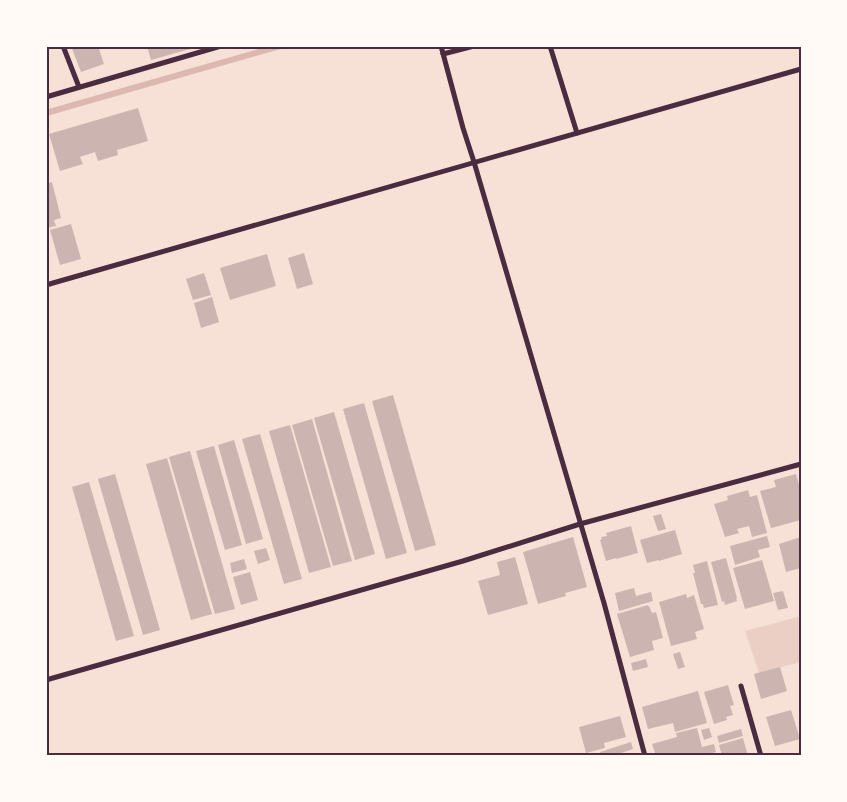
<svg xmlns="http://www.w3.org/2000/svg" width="847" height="802" font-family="'Open Sans',sans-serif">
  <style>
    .green { fill: #ebcfc5 }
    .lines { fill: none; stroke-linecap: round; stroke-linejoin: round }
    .stream { stroke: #dcb8b0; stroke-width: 6 }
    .building { fill: #ccb4b1 }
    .minor { stroke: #4a2c40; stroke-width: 5 }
    .neatline { fill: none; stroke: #4a2c40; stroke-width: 2 }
  </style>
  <rect width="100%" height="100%" fill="#f7e1d7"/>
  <polygon class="green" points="801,616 801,662 759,673 745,631"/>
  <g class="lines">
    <polyline class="stream" points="46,113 280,46"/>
  </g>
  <g class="building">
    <polygon points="71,46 98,46 104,64 81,72"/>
    <polygon points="147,46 197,46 197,47 151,60"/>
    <polygon points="138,108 148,141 117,150 118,155 98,161 95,152 80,157 83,164 60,171 49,134"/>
    <polygon points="52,182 61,218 54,220 56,226 46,228 46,184"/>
    <polygon points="71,224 81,259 60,265 50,230"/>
    <polygon points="304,253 313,284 297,289 288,258"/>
    <polygon points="267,254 276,286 230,300 220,268"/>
    <polygon points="204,273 211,295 193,300 186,279"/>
    <polygon points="212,297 219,322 201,328 194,303"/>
    <polygon points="393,395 436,545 415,551 372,401"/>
    <polygon points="364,403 407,553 386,559 343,409"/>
    <polygon points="334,412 375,554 355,560 314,418"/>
    <polygon points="312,419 352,561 333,566 292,425"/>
    <polygon points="290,425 331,567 309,573 269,431"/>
    <polygon points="260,434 302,579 284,584 242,439"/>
    <polygon points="234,440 263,539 246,544 218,445"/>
    <polygon points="214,446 242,545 225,550 196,451"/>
    <polygon points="190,451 235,609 215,614 169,457"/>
    <polygon points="167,458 212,614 191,620 146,464"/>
    <polygon points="115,474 160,630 143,635 98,479"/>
    <polygon points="796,474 801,491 801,520 771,528 760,491 776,487 774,480"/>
    <polygon points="89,482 134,636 116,641 72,487"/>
    <polygon points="748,490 750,497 757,495 767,533 752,537 749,526 737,529 739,533 725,537 714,504 728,500 727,496"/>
    <polygon points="661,514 666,529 658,531 653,516"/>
    <polygon points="631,526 638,553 616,559 616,558 606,561 600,540 602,539 601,537 607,536 606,533"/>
    <polygon points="675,530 682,554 659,561 659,560 647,563 640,540"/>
    <polygon points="767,536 770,547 758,550 760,557 735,565 730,546"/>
    <polygon points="573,537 587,587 565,593 566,596 538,604 523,552"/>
    <polygon points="801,537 801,568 786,572 779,544"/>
    <polygon points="266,548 270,560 258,564 254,551"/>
    <polygon points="515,557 528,604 488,615 478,581 500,575 497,562"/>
    <polygon points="726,558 737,598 736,598 737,601 725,605 724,601 722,602 711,562"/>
    <polygon points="244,559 247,569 232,573 230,563"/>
    <polygon points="762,560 774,601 745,609 733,568"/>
    <polygon points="707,561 718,605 704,608 703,604 701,604 693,573 695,573 693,565"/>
    <polygon points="250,572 258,600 241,605 233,577"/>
    <polygon points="634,588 636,596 651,592 653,601 619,611 615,593"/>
    <polygon points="783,591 788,608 778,610 773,593"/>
    <polygon points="686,594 687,598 694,595 704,629 695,632 697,639 671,646 659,602"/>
    <polygon points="648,605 648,606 649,606 652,613 656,612 663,638 652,641 654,650 630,657 617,614"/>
    <polygon points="680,652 685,667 678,669 673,654"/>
    <polygon points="646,659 648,667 633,671 631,663"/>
    <polygon points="780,667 787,691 761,699 754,674"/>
    <polygon points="728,685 734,705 730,706 733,715 726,717 727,720 714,724 704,692"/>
    <polygon points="698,691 707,723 675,732 673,723 648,729 642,707"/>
    <polygon points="791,710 800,739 775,746 766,717"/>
    <polygon points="620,716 626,737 604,743 605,748 586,753 579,727"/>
    <polygon points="697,728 702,747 714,744 716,752 701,756 700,754 694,756 656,756 652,744 677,737 676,733"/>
    <polygon points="709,728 712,737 704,740 701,730"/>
    <polygon points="741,729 743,736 719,743 717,736"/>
    <polygon points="743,738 748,756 722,756 719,745"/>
    <polygon points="631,742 633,749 612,756 601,756 600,752"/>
  </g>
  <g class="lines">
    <g class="minor">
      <polyline points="63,46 79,87"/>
      <polyline points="441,46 463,128 474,162 604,603 645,756"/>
      <polyline points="550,46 577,133"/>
      <polyline points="443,54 474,46"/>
      <polyline points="46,97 221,46"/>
      <polyline points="46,285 801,69"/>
      <polyline points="46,680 463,561 580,524 801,464"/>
      <polyline points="741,686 761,756"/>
    </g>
  </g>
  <rect width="847" height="802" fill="none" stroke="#fffaf5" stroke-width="95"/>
  <rect x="48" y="48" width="752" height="706" class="neatline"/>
</svg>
